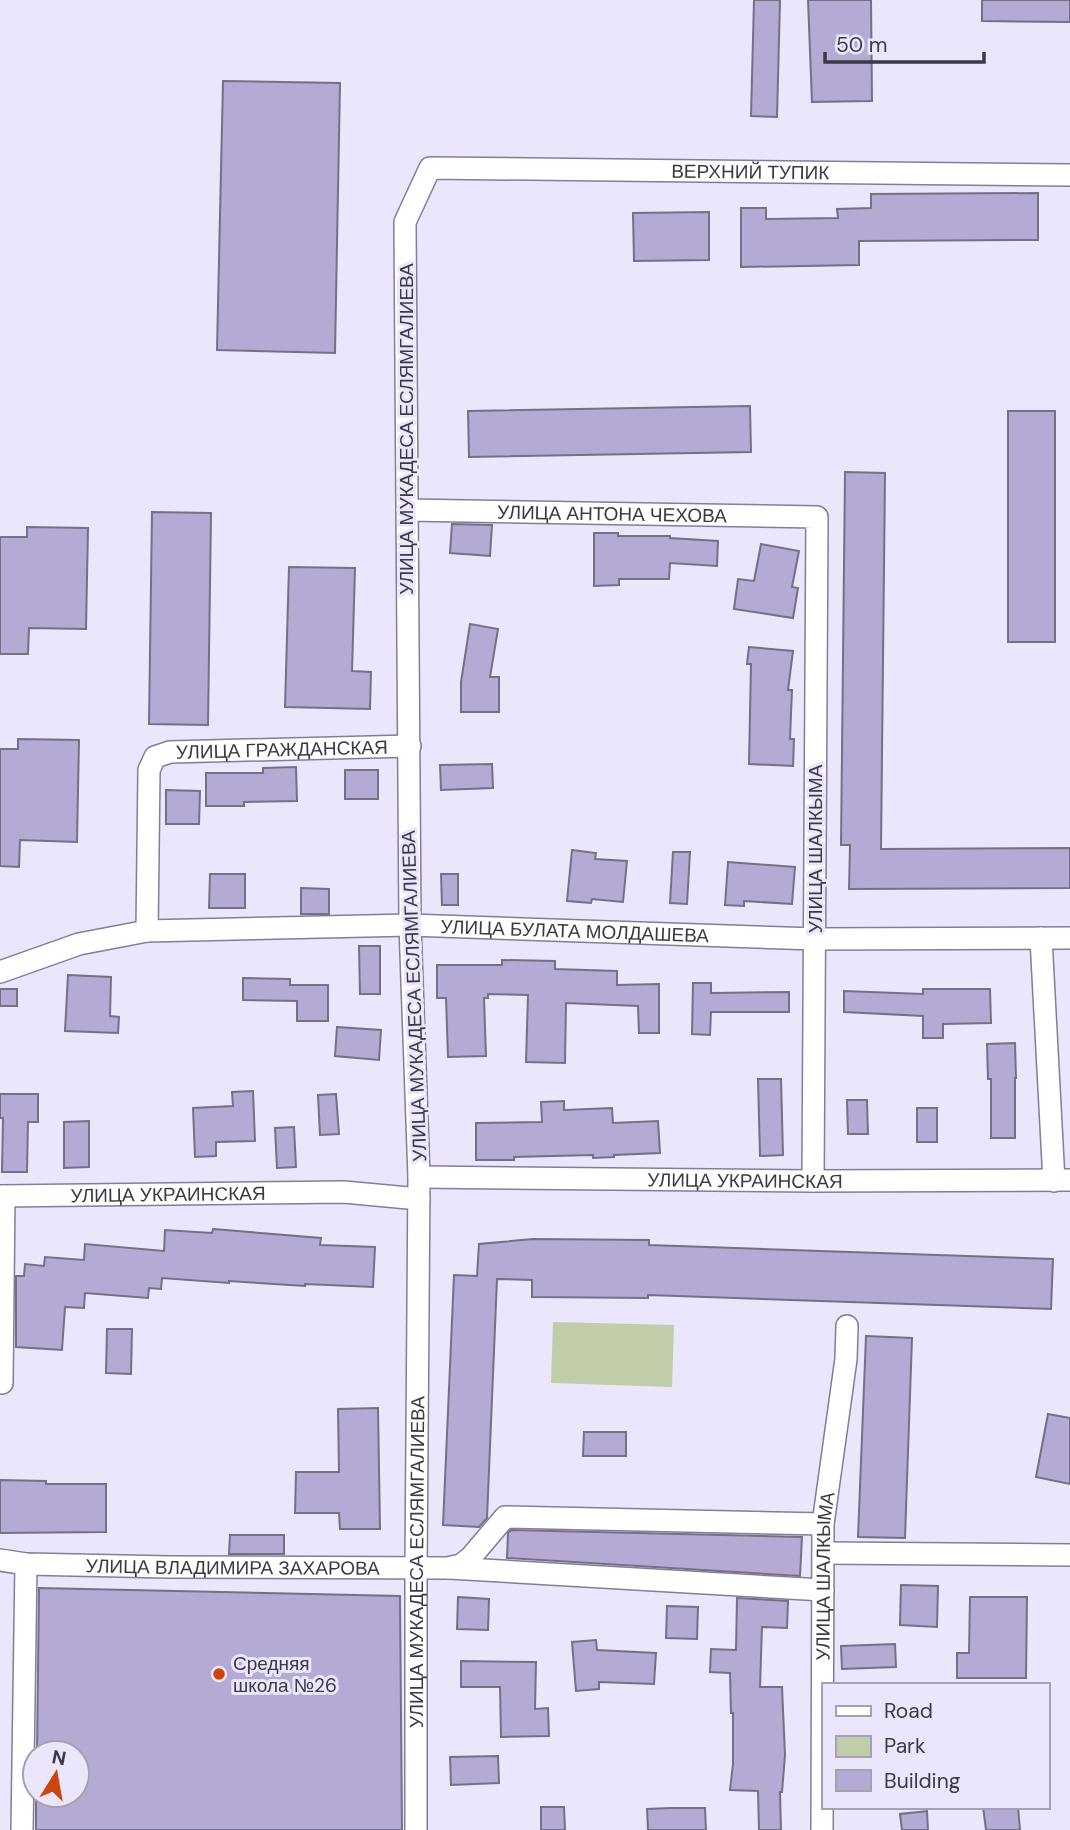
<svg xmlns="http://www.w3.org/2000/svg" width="1070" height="1830" font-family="'DM Sans',sans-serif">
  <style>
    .green { fill: #c1cda8 }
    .building { fill: #b5aad4; stroke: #756f88; stroke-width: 2 }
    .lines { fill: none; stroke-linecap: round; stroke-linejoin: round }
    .minor-casing { stroke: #837d96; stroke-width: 24 }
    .minor { stroke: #fff; stroke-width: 21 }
    .poi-dot { fill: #cc450e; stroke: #ece6fc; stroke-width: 2.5 }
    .labels { text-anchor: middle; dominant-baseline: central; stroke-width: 6; stroke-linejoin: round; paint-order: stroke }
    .street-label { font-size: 19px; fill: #3c3944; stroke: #ece6fc }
    .poi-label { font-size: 19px; fill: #3c3944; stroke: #ece6fc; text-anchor: start }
  </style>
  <rect width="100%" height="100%" fill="#ece6fc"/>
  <polygon class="green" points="553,1322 674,1325 672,1387 551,1383"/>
  <g class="building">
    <polygon points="754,0 780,0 777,117 751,116"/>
    <polygon points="808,0 871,0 872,101 812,102"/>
    <polygon points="982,0 1070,0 1070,22 982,21"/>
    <polygon points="223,81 340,83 335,353 217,350"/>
    <polygon points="1038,193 1038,240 859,241 859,265 741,267 741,208 766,208 766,219 838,218 837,209 871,208 871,194"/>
    <polygon points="709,212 709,260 634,261 633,213"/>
    <polygon points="750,406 751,452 469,457 468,411"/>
    <rect x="1008" y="411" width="47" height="231"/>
    <polygon points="845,472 885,473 881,849 1070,848 1070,888 849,889 850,845 841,845"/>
    <polygon points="152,512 211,513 208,725 149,724"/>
    <polygon points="452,524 492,525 490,556 450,553"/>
    <polygon points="27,527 88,528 86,629 29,628 28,654 0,654 0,537 27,537"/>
    <polygon points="594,533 618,533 618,536 670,536 670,538 718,541 717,566 670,563 669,579 619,579 619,585 594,586"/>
    <polygon points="761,544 799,551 792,587 798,588 793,618 734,609 738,579 754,581"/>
    <polygon points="289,567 355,568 352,671 371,672 370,709 285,707"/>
    <polygon points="470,624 498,629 490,677 499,677 499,712 461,712 461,682"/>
    <polygon points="749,647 793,651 788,690 792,690 790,739 794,739 793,766 749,764 751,664 747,664"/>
    <polygon points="18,739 79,740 77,842 20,840 19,867 0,866 0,749 18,749"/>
    <polygon points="492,764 493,788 441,790 440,765"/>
    <polygon points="296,767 297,801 244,802 244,806 206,806 206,773 263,773 263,768"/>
    <rect x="345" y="770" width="33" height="29"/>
    <polygon points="166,790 200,791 199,824 166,824"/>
    <polygon points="572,850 596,853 595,859 627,861 623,902 592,899 591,903 567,901"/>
    <polygon points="673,852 690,852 687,904 670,903"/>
    <polygon points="728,862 795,867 792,904 744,901 744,906 725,905"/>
    <polygon points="210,874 245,874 245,908 209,908"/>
    <polygon points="441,874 458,874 458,905 442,905"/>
    <polygon points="301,888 329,889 329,914 301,914"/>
    <polygon points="359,946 380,946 380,994 360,994"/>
    <polygon points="502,960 555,961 555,969 617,971 617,985 659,984 659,1033 639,1033 638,1006 566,1003 565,1063 526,1062 528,995 488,994 488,998 484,998 486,1056 448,1057 446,998 437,998 437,965 502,965"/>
    <polygon points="68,975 111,977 110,1016 119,1017 118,1033 65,1031"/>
    <polygon points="243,978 290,979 290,985 328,985 328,1021 297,1021 297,1001 243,1000"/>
    <polygon points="693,983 711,983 711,993 789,992 789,1012 711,1012 710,1035 692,1034"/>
    <rect x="0" y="989" width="17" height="17"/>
    <polygon points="923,989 990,989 991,1023 943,1024 943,1038 923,1038 923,1016 844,1012 844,991 923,994"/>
    <polygon points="337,1027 381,1030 379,1060 335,1056"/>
    <polygon points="1015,1043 1016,1078 1015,1078 1015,1138 991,1138 991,1079 988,1079 987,1044"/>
    <polygon points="758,1079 781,1079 783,1155 760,1156"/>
    <polygon points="253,1091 255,1141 216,1142 216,1156 195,1157 193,1108 233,1106 232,1092"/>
    <polygon points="0,1094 38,1094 38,1122 28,1122 27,1172 2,1172 3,1118 0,1118"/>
    <polygon points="336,1094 339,1134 320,1135 318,1095"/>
    <polygon points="847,1100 867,1100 868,1134 848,1134"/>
    <polygon points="564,1101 564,1110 612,1108 613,1123 658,1121 660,1153 614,1155 614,1157 593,1158 593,1155 514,1157 514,1160 476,1160 476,1123 542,1122 541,1102"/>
    <rect x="917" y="1108" width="20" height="34"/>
    <polygon points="89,1121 89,1167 64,1168 64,1122"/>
    <polygon points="294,1127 296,1167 277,1168 275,1128"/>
    <polygon points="213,1229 321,1238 320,1245 375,1247 373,1287 305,1284 305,1286 229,1281 229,1283 162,1278 161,1289 149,1288 148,1298 85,1293 84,1308 65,1307 62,1350 16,1347 16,1276 24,1276 25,1264 44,1266 45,1257 84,1260 85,1244 164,1251 165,1230 212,1233"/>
    <polygon points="533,1239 649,1240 649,1245 1053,1259 1051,1309 648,1295 648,1298 532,1297 532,1280 497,1279 487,1518 479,1527 443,1525 454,1275 477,1276 479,1244"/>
    <polygon points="107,1329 132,1329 131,1374 106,1373"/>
    <polygon points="866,1336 912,1338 905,1538 858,1537"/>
    <polygon points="378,1408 380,1529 340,1529 339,1513 295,1513 296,1472 339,1472 338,1409"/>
    <polygon points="1048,1414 1070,1418 1070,1484 1036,1477"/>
    <polygon points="584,1432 626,1432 626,1456 583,1456"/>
    <polygon points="0,1480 46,1481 46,1484 106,1484 106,1532 0,1533"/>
    <polygon points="511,1530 802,1537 800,1576 507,1558 508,1533"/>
    <polygon points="230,1535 284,1535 284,1554 229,1554"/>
    <polygon points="901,1585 938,1586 937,1627 900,1625"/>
    <polygon points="39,1588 400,1596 402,1830 36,1830 36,1795 77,1795 77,1753 37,1753"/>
    <polygon points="458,1597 489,1599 488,1630 457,1629"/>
    <polygon points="970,1597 1027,1597 1026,1678 957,1678 957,1653 969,1653"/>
    <polygon points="737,1598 788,1601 787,1628 762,1627 760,1687 782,1687 785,1755 782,1792 780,1792 781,1830 759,1830 758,1791 730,1790 733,1764 733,1713 731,1713 730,1673 710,1672 711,1649 736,1650"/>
    <polygon points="667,1606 698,1607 697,1639 666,1638"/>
    <polygon points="596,1640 597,1650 656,1653 654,1684 599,1682 599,1689 576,1691 572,1642"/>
    <polygon points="895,1644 896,1667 842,1669 841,1646"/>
    <polygon points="461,1661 536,1662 535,1709 548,1708 549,1736 501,1737 500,1687 461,1687"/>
    <polygon points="498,1756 499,1783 451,1785 450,1757"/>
    <polygon points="541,1807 564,1807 565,1830 541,1830"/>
    <polygon points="983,1807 1018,1807 1020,1830 986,1830"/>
    <polygon points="671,1808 705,1808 706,1830 648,1830 647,1809"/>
    <polygon points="927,1811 928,1830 902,1830 900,1814"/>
  </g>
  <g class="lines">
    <g class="minor-casing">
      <g id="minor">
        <path id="s1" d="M407 510 817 517 813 1181"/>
        <path id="s2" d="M147 931 149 770 155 757 170 752 410 746"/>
        <polyline points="1041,938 1054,1181"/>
        <path id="s3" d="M0 972 79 944 147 931 410 925 815 939 1070 938"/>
        <path id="s4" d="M419 1177 813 1181 1070 1180"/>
        <path id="s5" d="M0 1196 344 1192 419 1199"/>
        <polyline points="2,1383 4,1196"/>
        <polyline points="823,1553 1070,1555"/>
        <path id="s6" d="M0 1560 26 1564 169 1567 447 1568 461 1565 471 1557 505 1517 823 1524"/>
        <polyline points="449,1568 823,1590"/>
        <polyline points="22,1830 26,1564"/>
        <path id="s7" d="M416 1830V1569L419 1177 410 925 405 222 430 168 1070 175"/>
        <path id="s8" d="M822 1830 823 1524 846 1359 847 1326"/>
      </g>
    </g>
    <use href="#minor" class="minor"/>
  </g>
  <circle class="poi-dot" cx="219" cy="1674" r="7"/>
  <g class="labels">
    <g class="street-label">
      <text stroke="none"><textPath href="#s7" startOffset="1988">ВЕРХНИЙ ТУПИК</textPath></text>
      <text transform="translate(406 429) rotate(-90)">УЛИЦА МУКАДЕСА ЕСЛЯМГАЛИЕВА</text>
      <text stroke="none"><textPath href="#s1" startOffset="205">УЛИЦА АНТОНА ЧЕХОВА</textPath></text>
      <text stroke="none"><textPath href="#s2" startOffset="303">УЛИЦА ГРАЖДАНСКАЯ</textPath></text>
      <text transform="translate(815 849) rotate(-90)">УЛИЦА ШАЛКЫМА</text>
      <text stroke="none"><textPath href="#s3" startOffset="581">УЛИЦА БУЛАТА МОЛДАШЕВА</textPath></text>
      <text transform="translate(414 996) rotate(-92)">УЛИЦА МУКАДЕСА ЕСЛЯМГАЛИЕВА</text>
      <text stroke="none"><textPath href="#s4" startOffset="326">УЛИЦА УКРАИНСКАЯ</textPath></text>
      <text stroke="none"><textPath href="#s5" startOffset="168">УЛИЦА УКРАИНСКАЯ</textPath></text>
      <text stroke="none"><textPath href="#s7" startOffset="268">УЛИЦА МУКАДЕСА ЕСЛЯМГАЛИЕВА</textPath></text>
      <text stroke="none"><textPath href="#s6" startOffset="233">УЛИЦА ВЛАДИМИРА ЗАХАРОВА</textPath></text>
      <text stroke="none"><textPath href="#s8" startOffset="254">УЛИЦА ШАЛКЫМА</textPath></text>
    </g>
    <g class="poi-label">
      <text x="233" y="1663">Средняя<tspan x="233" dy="22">школа №26</tspan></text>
    </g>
  </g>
  <rect x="822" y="1683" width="228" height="126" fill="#ece6fc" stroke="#a6a1b2" stroke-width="2"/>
  <rect x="836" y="1706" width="35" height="10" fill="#ffffff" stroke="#a6a1b2" stroke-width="2"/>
  <text x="884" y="1718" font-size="21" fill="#3c3944">Road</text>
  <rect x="836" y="1736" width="35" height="21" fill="#c1cda8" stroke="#a6a1b2" stroke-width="2"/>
  <text x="884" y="1753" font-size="21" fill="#3c3944">Park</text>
  <rect x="836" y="1770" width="35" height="21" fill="#b5aad4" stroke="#a6a1b2" stroke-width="2"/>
  <text x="884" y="1788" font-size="21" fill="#3c3944">Building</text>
  <g transform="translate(56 1774) rotate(11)"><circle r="33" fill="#ece6fc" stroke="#a6a1b2" stroke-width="2"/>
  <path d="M0-5L12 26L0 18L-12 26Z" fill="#cc450e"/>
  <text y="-10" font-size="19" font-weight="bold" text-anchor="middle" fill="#3c3944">N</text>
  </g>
  <path d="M825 52v10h159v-10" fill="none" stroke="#3c3944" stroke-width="3.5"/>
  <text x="836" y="52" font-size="21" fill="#3c3944" stroke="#ece6fc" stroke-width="5" paint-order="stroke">50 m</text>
</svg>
